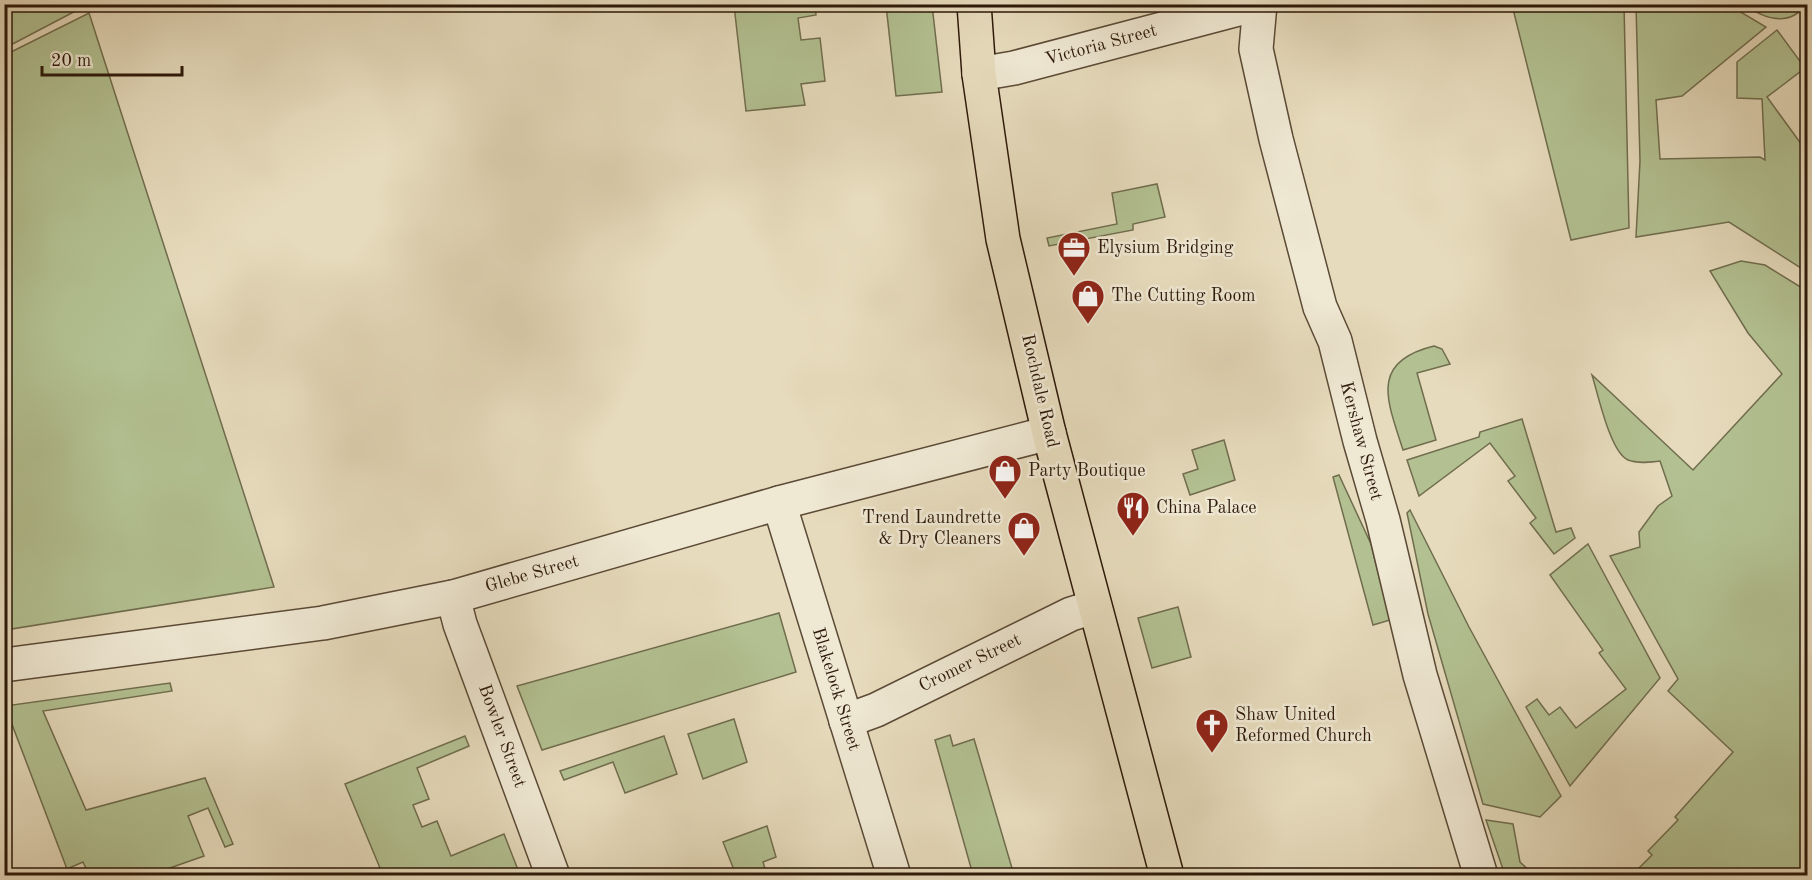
<svg xmlns="http://www.w3.org/2000/svg" width="1812" height="880" font-family="'Old Standard TT',serif">
  <style>
    .green { fill: #b3c192; stroke: #706d4e; stroke-width: 1.5 }
    .lines { fill: none; stroke-linecap: round; stroke-linejoin: round }
    .minor-casing { stroke: #5b4a36; stroke-width: 36 }
    .major-casing { stroke: #2d190a; stroke-width: 36 }
    .minor { stroke: #efe8d3; stroke-width: 33 }
    .major { stroke: #e6dbbc; stroke-width: 33 }
    .labels { text-anchor: middle; dominant-baseline: central; stroke-width: 5; stroke-linejoin: round; paint-order: stroke }
    .street-label { font-size: 18px; fill: #2d190a; stroke: #efe8d3 }
    .poi-label { font-size: 18px; fill: #2d190a; stroke: #efe8d3; text-anchor: start }
  </style>
  <rect width="100%" height="100%" fill="#e6dbbc"/>
  <filter id="stains"><feTurbulence type="fractalNoise" baseFrequency=".00333" numOctaves="4"/><feColorMatrix values="0 0 0 0 .2 0 0 0 0 .09 0 0 0 0 .02 0 0 0 .5 -.17"/></filter>
  <radialGradient id="worn" r=".72"><stop offset=".6" stop-color="#630" stop-opacity="0"/><stop offset="1" stop-color="#630" stop-opacity=".3"/></radialGradient>
  <g class="green">
    <polygon points="5,4 87,4 87,5 5,48"/>
    <path d="M1807 4C1789 27 1766 20 1745 5Z"/>
    <polygon points="734,5 819,5 815,5 816,15 798,18 801,40 820,38 825,81 801,84 805,105 746,111"/>
    <polygon points="886,5 932,5 942,92 896,96"/>
    <polygon points="1512,5 1624,5 1629,228 1571,240"/>
    <polygon points="1636,5 1729,5 1766,27 1682,96 1656,100 1660,159 1760,157 1765,160 1762,99 1737,98 1737,62 1777,30 1805,68 1767,97 1807,152 1807,272 1729,222 1636,237 1640,161"/>
    <polygon points="89,13 274,587 5,630 5,55"/>
    <polygon points="1157,184 1165,217 1133,224 1133,230 1049,246 1047,238 1117,224 1112,193"/>
    <path d="M1741 261 1765 265 1807 291V875H1632L1652 855 1648 851 1678 820 1675 817 1733 752 1668 691 1678 679 1610 556 1640 547 1639 532 1658 506 1672 496 1660 461C1650 462 1638 464 1628 460 1610 452 1598 394 1592 375L1693 470 1782 374 1748 333 1710 271Z"/>
    <path d="M1434 346 1442 349 1450 364 1417 373 1436 440 1403 450C1388 402 1368 362 1434 346Z"/>
    <polygon points="1522,419 1556,532 1571,528 1575,538 1554,554 1530,523 1536,518 1508,481 1515,476 1490,443 1419,496 1407,460 1479,437 1480,432"/>
    <polygon points="1224,440 1235,480 1190,495 1183,474 1198,469 1192,450"/>
    <polygon points="1339,475 1371,544 1390,620 1373,625 1333,477"/>
    <polygon points="1410,510 1469,627 1561,796 1540,817 1483,804 1428,614 1407,513"/>
    <polygon points="1588,544 1660,678 1570,786 1526,707 1537,699 1549,715 1560,707 1576,728 1626,689 1599,653 1603,650 1550,575"/>
    <polygon points="1178,607 1191,657 1152,668 1138,618"/>
    <polygon points="779,613 796,672 542,750 517,686"/>
    <polygon points="170,683 172,691 43,711 86,810 205,778 233,844 225,847 208,808 188,816 204,856 150,875 89,875 83,862 67,869 5,706"/>
    <polygon points="734,719 747,762 703,779 688,734"/>
    <polygon points="950,735 953,746 974,739 1014,875 973,875 935,740"/>
    <polygon points="465,736 469,746 417,768 429,799 413,805 422,827 437,821 451,856 504,834 520,875 361,875 380,868 345,784"/>
    <polygon points="664,736 677,774 625,793 613,762 564,780 560,771"/>
    <polygon points="1486,820 1513,824 1520,862 1534,875 1505,875"/>
    <polygon points="767,826 776,857 763,862 767,875 736,875 723,842"/>
  </g>
  <g class="lines">
    <g class="minor-casing">
      <g id="minor">
        <polyline points="1260,4 1256,49 1276,139 1320,307 1335,341 1360,441 1383,520 1420,675 1481,876"/>
        <polyline points="979,74 1014,68 1257,4"/>
        <polyline points="779,503 894,876"/>
        <polyline points="453,597 460,624 553,876"/>
        <polyline points="4,665 323,623 453,597 779,503 1049,433"/>
        <polyline points="846,721 876,710 1071,614 1094,607"/>
      </g>
    </g>
    <g class="major-casing">
      <polyline id="major" points="974,4 979,74 1003,239 1049,433 1167,876"/>
    </g>
    <use href="#minor" class="minor"/>
    <use href="#major" class="major"/>
  </g>
  <defs>
    <g id="office-pin" transform="scale(1.725)"><path d="M0 17L-7.5 6A9.5 9.5 0 1 1 7.5 6Z" fill="#8f2418" stroke="#efe8d3"/><path d="M-6-3h4V-5.5h4V-3h4V5H-6ZM-1-4.5V-3h2v-1.5ZM-6 0V1H6V0Z" fill="#fff"/></g>
    <g id="shop-pin" transform="scale(1.725)"><path d="M0 17L-7.5 6A9.5 9.5 0 1 1 7.5 6Z" fill="#8f2418" stroke="#efe8d3"/><path d="M-5-2.5h2.3a2.7 3.5 0 0 1 5.4 0H5L5.5 6h-11ZM-1.5-2.5h3a1.5 2.3 0 0 0-3 0Z" fill="#fff"/></g>
    <g id="restaurant-pin" transform="scale(1.725)"><path d="M0 17L-7.5 6A9.5 9.5 0 1 1 7.5 6Z" fill="#8f2418" stroke="#efe8d3"/><path d="M-5-6h1v4h1v-4h1v4h1v-4h1v5L-1.5 .5V6h-2V.5L-5-1ZM5-6V6H3V1.5H1.5Q1.5-4 5-6Z" fill="#fff"/></g>
    <g id="church-pin" transform="scale(1.725)"><path d="M0 17L-7.5 6A9.5 9.5 0 1 1 7.5 6Z" fill="#8f2418" stroke="#efe8d3"/><path d="M-1.2-6h2.4v3.5h3.3v2.4h-3.3V6h-2.4V-.1h-3.3v-2.4h3.3Z" fill="#fff"/></g>
  </defs>
  <g fill-rule="evenodd">
    <use href="#office-pin" x="1074" y="248"/>
    <use href="#shop-pin" x="1088" y="296"/>
    <use href="#shop-pin" x="1005" y="471"/>
    <use href="#restaurant-pin" x="1133" y="508"/>
    <use href="#shop-pin" x="1024" y="528"/>
    <use href="#church-pin" x="1212" y="725"/>
  </g>
  <g class="labels">
    <g class="street-label">
      <text transform="translate(1101 45) rotate(-15)">Victoria Street</text>
      <text transform="translate(1040 391) rotate(77)">Rochdale Road</text>
      <text transform="translate(1361 441) rotate(75)">Kershaw Street</text>
      <text transform="translate(532 574) rotate(-16)">Glebe Street</text>
      <text transform="translate(970 663) rotate(-26)">Cromer Street</text>
      <text transform="translate(836 689) rotate(73)">Blakelock Street</text>
      <text transform="translate(502 736) rotate(70)">Bowler Street</text>
    </g>
    <g class="poi-label">
      <text x="1097" y="248">Elysium Bridging</text>
      <text x="1111" y="296">The Cutting Room</text>
      <text x="1028" y="471">Party Boutique</text>
      <text x="1156" y="508">China Palace</text>
      <text x="1001" y="518" text-anchor="end">Trend Laundrette<tspan x="1001" dy="21">&amp; Dry Cleaners</tspan></text>
      <text x="1235" y="715">Shaw United<tspan x="1235" dy="21">Reformed Church</tspan></text>
    </g>
  </g>
  <rect width="1812" height="880" fill="none" stroke="#e6dbbc" stroke-width="24"/>
  <rect x="6" y="6" width="1800" height="868" fill="none" stroke="#2d190a" stroke-width="3"/>
  <rect x="12" y="12" width="1788" height="856" fill="none" stroke="#2d190a" stroke-width="1.5"/>
  <path d="M42 66v9h140v-9" fill="none" stroke="#2d190a" stroke-width="3"/>
  <text x="51" y="66" font-size="18" fill="#2d190a" stroke="#efe8d3" stroke-width="4.5" paint-order="stroke">20 m</text>
  <rect width="100%" height="100%" filter="url(#stains)"/>
  <rect width="100%" height="100%" fill="url(#worn)"/>
</svg>
